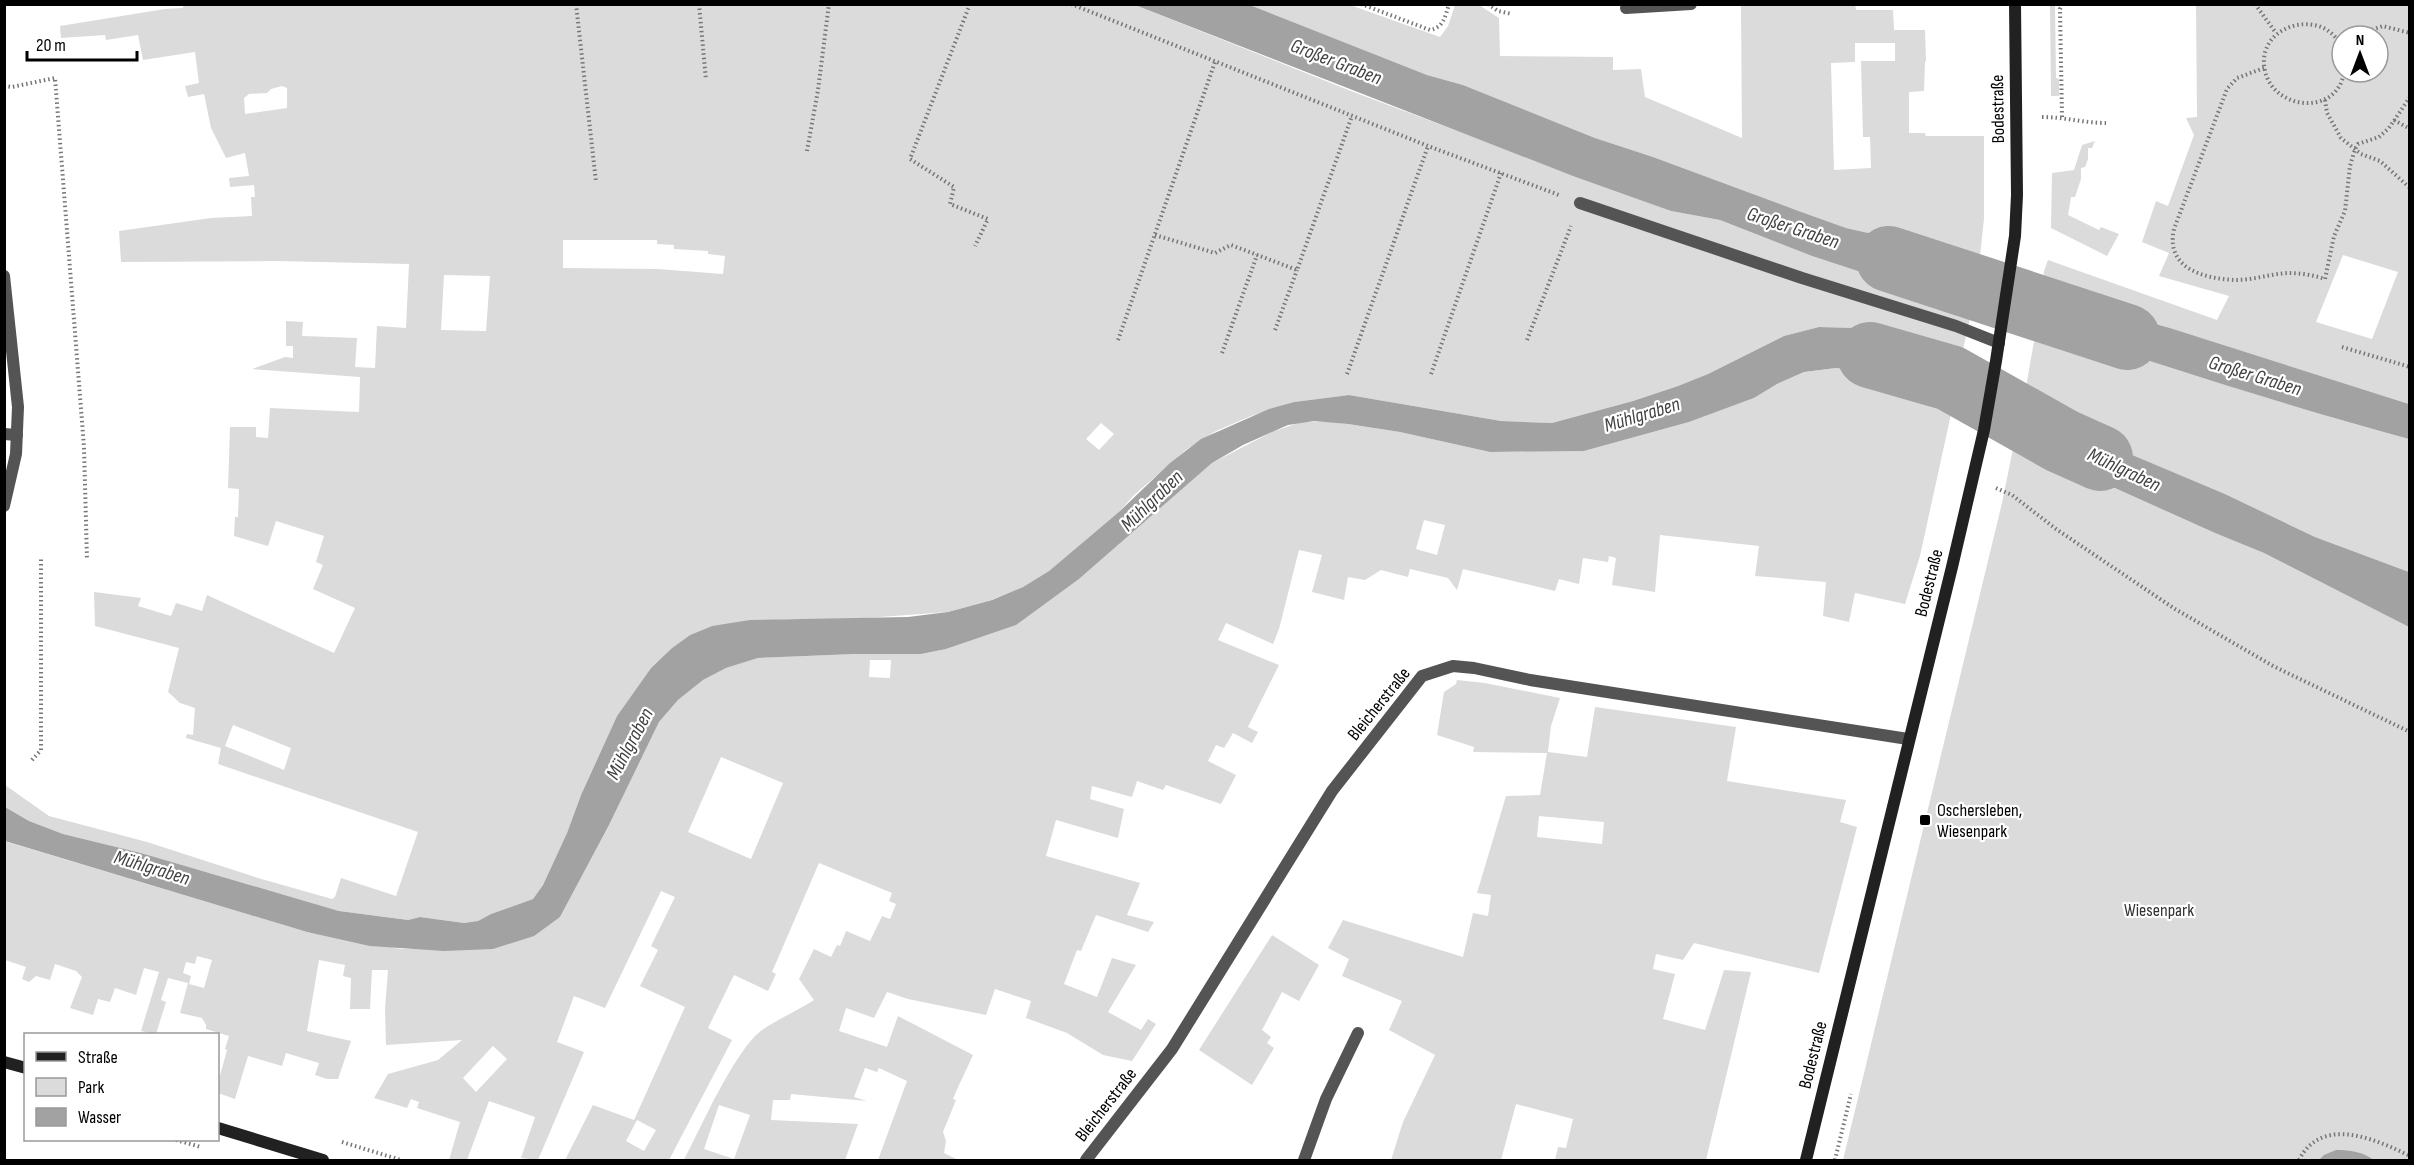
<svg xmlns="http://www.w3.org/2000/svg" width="2414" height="1165" font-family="'Sofia Sans Condensed',sans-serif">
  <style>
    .green { fill: #dbdbdb; fill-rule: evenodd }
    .water { fill: #a2a2a2 }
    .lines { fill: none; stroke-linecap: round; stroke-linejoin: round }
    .river { stroke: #a2a2a2; stroke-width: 66 }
    .path { stroke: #767676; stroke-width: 4; stroke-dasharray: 1.5 3; stroke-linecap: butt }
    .lane { stroke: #545454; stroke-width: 12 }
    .street { stroke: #545454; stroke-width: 12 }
    .secondary { stroke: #212121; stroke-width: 12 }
    .poi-dot { fill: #000; stroke: #fff; stroke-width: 2 }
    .labels { text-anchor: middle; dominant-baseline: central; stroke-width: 4.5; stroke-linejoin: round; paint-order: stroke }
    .street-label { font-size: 18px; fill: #000; stroke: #fff }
    .poi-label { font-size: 18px; fill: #000; stroke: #fff; text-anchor: start }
    .park-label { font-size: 18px; fill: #323232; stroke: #fff }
    .water-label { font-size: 20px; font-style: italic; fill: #434343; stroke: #fff }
  </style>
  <rect width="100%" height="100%" fill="#fff"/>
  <g class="green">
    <path d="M184 4 1135 5 1351 91 1671 211 1720 220 1812 256 1891 282 1935 302 1955 307 1973 302 1972 310 1961 358 1887 341 1855 328 1819 327 1784 336 1708 374 1678 386 1633 401 1552 423 1501 421 1349 395 1294 402 1251 416 1216 431 1187 449 1133 496 1120 511 1049 571 1023 587 991 600 948 612 853 619H785L712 626 690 635 672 648 651 668 617 716 581 795 567 833 543 885 533 899 491 914 478 921 464 923 420 917 408 920 339 911 141 853 63 834 29 821 5 807V785L49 816 147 842 258 878 332 899 335 897 341 878 396 896 418 832 218 764 221 748 186 738 187 734 193 735 195 708 180 703 168 692 179 648 95 626 94 592 141 598 138 606 171 616 176 603 202 611 207 595 334 653 355 608 313 589 323 565 316 562 324 536 276 521 268 546 234 536 235 517H238L239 489 228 488 230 427H256V437L268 438 270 408 359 412 360 377 252 369 285 357 293 358V346H286V321L303 322 302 336 357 338 355 367 375 368 377 326 406 328 409 264 277 261 121 262 119 231 211 218 252 216 251 197H255L254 185 230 187 229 178 249 176 245 153 226 158 211 128 204 94 188 97 185 86 199 83 195 52 143 60 138 35 106 40 105 35 61 38 60 26 165 9 183 8ZM282 86 287 88V108L245 114 244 98 249 94 267 93 271 89ZM563 240H657V244L674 245V249L708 251V254L725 256 723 274 658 269 563 268ZM444 275 490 276 486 331 441 330ZM1101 423 1114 434 1099 450 1086 439ZM233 725 291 748 284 770 225 746Z"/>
    <path d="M1855 4 1856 10H1893L1894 30H1925L1926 61 1925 62 1924 91 1909 92V133H1925L1926 136H1984V219L1979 265 1940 256 1913 243 1846 228 1796 210 1653 157 1595 138 1463 85 1427 75 1250 5H1350L1440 37 1448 26 1455 5H1479L1499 18 1500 56 1613 57V70L1641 69 1645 97 1742 138 1741 5ZM1855 43H1895V61H1861L1863 137H1870L1871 168 1834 170 1831 63 1855 62Z"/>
    <polygon points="2050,5 2055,5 2056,78 2059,79 2059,96 2051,96"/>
    <path d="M2196 5H2409V404L2170 328 2134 318 2123 320 2042 289 2044 271 2048 260 2217 320 2229 296 2159 276 2169 253 2142 242 2156 201 2168 206 2194 135 2186 118 2197 117ZM2342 36H2378V72H2342ZM2343 255 2398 272 2372 339 2316 322Z"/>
    <polygon points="2095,141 2092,148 2088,148 2088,159 2085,167 2081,168 2081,179 2075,197 2071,197 2068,215 2099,230 2101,227 2119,234 2107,256 2051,228 2052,173 2074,170 2082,145"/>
    <path d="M2037 324C2160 365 2284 405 2409 439V572L2315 537 2225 494 2092 438 2024 399Z"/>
    <path d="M1836 368 1858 371 1895 386 1953 405 1920 556 1905 604 1855 593 1849 622 1823 616 1826 582 1755 576 1759 546 1660 535 1655 592 1612 585 1616 558 1609 556 1608 562 1583 558 1579 584 1559 579 1555 591 1463 569 1457 590 1448 578 1410 569 1408 577 1381 570 1365 580 1348 577 1344 600 1312 592 1322 555 1299 550 1279 629 1273 644 1226 623 1218 640 1279 665 1248 727 1258 732 1252 743 1233 733 1224 748 1216 745 1208 761 1236 775 1221 804 1166 785 1163 790 1137 781 1132 797 1092 786 1090 799 1124 809 1118 838 1056 820 1046 856 1140 883 1127 915 1154 922 1148 932 1096 915 1081 951 1077 950 1064 984 1097 997 1112 958 1136 965 1108 1012 1141 1030 1148 1019 1156 1024 1132 1061 1103 1055 1067 1033 1026 1018 1031 1001 995 989 986 1015 908 999 887 992 874 1018 846 1008 839 1031 887 1047 898 1016 973 1055C966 1071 959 1084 953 1099L956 1100 943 1132 946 1141 944 1153 958 1160H878L907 1081 879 1068 877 1072 865 1068 854 1097 867 1101 791 1094 790 1100H773L771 1120 858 1124 845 1160H684C701 1128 734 1051 762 1030 778 1019 797 1011 814 1000L799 979 814 949 831 957 837 945 840 946 846 931 870 941 882 916 890 919 896 904 889 901 892 893 819 863 772 972 776 974 768 991 734 975 708 1028 732 1040 669 1160H565L593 1105 634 1120 685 1007 640 986 658 950 651 946 675 897 661 891 605 1008 574 996 557 1042 584 1052 538 1160 521 1158 535 1117 489 1101 467 1160H449L460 1122 417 1108 419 1102 411 1099 407 1108 374 1098 388 1074 438 1060 462 1040 386 1045 385 1009 388 970H372L370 1009H350L351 978 343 976 345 965 319 960 307 1031 351 1041 338 1079H327L315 1075 319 1063 286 1053 282 1066 248 1056 235 1099 218 1093V1083L227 1050 225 1049 229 1036 206 1029V1025L202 1018 180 1013 188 983 168 978 161 1000 166 1002 156 1034 141 1031 159 972 144 968 136 995 115 988 110 1002 98 999 93 1015 70 1008 82 977 76 971 55 964 50 980 36 976 29 982 22 979 26 967 5 960 4 841 307 932 402 949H493L560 917 609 825 659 722 678 700 703 680 726 668 758 658 855 654H921L946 649 1015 625 1079 579 1212 463 1272 432 1301 422 1328 421 1400 432 1490 452 1584 451 1689 422 1754 398 1777 384 1804 372ZM1424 520 1445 525 1437 555 1416 549ZM870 660H891L890 678 869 677ZM721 757 783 783 751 859 688 832ZM197 956 212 960 204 988 189 984 191 976 183 973 186 962 195 964ZM493 1046 507 1059 476 1092 463 1078ZM719 1105 750 1115 734 1159 704 1149ZM637 1120 656 1130 644 1151 626 1141Z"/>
    <polygon points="2015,439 2097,480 2215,533 2264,553 2409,627 2409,1160 1843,1160 2002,503"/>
    <path d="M1457 680 1485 683 1560 698 1551 726 1548 752 1587 757 1595 707 1736 727 1727 781 1846 800 1840 822 1857 827 1819 973 1694 943 1683 960 1656 954 1653 969 1675 974 1663 1019 1705 1030 1724 970 1751 972 1706 1160H1555L1558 1147 1566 1148 1573 1119 1516 1104 1501 1160H1391L1403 1122 1435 1055 1389 1030 1402 1001 1342 976 1349 959 1328 948 1343 920 1463 957 1473 913 1488 916 1491 895 1477 893 1506 796 1540 795 1547 753 1473 752 1474 747 1437 735 1444 692 1456 684ZM1539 816 1604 822 1602 844 1537 837Z"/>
    <polygon points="1272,935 1319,965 1299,1001 1282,992 1262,1030 1271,1037 1267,1043 1274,1048 1252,1085 1199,1050"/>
  </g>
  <g class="water">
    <polygon points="1135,5 1250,5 1427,75 1463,85 1595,138 1653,157 1796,210 1846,228 1913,243 1940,256 1979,265 1973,302 1955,307 1935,302 1891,282 1812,256 1720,220 1671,211 1573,176"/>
    <path d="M2042 289 2123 320 2134 318 2170 328 2409 404V439C2284 405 2160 365 2037 324Z"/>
    <polygon points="1819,327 1855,328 1887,341 1961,358 1953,405 1895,386 1859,371 1836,368 1804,372 1777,384 1754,398 1689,422 1584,451 1490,452 1400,432 1348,424 1314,421 1288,425 1243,445 1212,463 1079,579 1016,625 946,649 921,654 855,654 758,658 726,668 703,680 678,700 659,722 609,825 560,917 534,936 493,949 444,951 370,946 307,932 5,841 5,807 29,821 63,834 141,853 339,911 408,920 420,917 464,923 478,921 491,914 533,899 543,885 567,833 581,795 617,716 651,668 672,648 690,635 712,626 750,620 908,617 948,612 992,600 1023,587 1049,571 1120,511 1170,463 1201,439 1269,409 1294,402 1349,395 1501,421 1552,423 1633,401 1678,386 1708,374 1784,336"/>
    <polygon points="2024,399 2092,438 2225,494 2315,537 2409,572 2409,627 2264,553 2215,533 2097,480 2015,439"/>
    <path d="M2336 1150C2351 1150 2362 1152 2374 1160H2319L2324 1155Z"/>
  </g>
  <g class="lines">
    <g class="river">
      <polyline points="1889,259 2127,337"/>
      <polyline points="1870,355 1950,378 2062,441 2100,458"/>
    </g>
    <g class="path">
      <polyline points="576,4 596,182"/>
      <polyline points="699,4 706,80"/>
      <polyline points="970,4 910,159 954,187 950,204 988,219 975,246"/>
      <polyline points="1071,4 1428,146 1559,195"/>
      <path d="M1361 4 1430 30C1444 27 1445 17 1449 4"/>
      <polyline points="1488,4 1498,11 1512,14"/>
      <polyline points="2255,4 2276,33"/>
      <polyline points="2355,36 2383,26 2410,33"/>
      <path d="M2342 49C2326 5 2254 24 2265 71 2274 111 2338 116 2344 72"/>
      <path d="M2264 68 2237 78 2227 89 2174 229C2165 269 2205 279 2236 280 2253 280 2270 274 2288 273 2300 273 2313 275 2325 279L2334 236 2345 211 2350 166 2355 149 2358 144 2379 137 2389 128 2410 97"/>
      <polyline points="4,86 12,87 55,78 84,447 87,559"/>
      <polyline points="2325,100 2327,113 2341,138 2361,154 2380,161 2410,188"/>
      <path d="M2042 117C2064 117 2084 123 2106 123"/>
      <polyline points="2062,117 2060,9 2063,4"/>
      <polyline points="2394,120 2410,129"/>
      <polyline points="807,151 818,90 829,4"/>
      <polyline points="1155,235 1215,253 1231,245 1297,270 1352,116"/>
      <polyline points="1275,330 1297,270"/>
      <polyline points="1118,340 1215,62"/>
      <polyline points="1527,340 1571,226"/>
      <polyline points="2342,347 2410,367"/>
      <polyline points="1222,353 1257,255"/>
      <polyline points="1347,374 1428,146"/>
      <polyline points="1431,374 1501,173"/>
      <polyline points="1996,488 2012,495 2056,529 2175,609 2273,666 2410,732"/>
      <polyline points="32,760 41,750 41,557"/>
      <polyline points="176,1140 201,1147"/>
      <polyline points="342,1142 401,1160"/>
      <polyline points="1835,1160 1851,1094"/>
      <path d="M2299 1160C2322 1115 2375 1139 2410 1156"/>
    </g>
    <g class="lane">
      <polyline points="1626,8 1691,4"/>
      <polyline points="1580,203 1802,278 1956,326 1999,343"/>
      <polyline points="1304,1160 1326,1099 1358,1033"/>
    </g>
    <g class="street">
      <polyline points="4,276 18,407 16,454 4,506"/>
      <polyline points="4,434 17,435"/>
      <polyline points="1086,1160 1172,1049 1332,791 1422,676 1453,666 1474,668 1530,680 1908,739"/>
    </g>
    <g class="secondary">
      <polyline points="4,1062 26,1068"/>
      <polyline points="218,1128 323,1160"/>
      <polyline points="1806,1160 1952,567 1984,430 1996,361 2015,236 2017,195 2015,4"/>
    </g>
  </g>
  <rect class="poi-dot" x="1919" y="814" width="12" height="12" rx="3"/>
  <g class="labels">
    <g class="street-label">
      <text transform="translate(1998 109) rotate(-91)">Bodestraße</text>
      <text transform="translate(1929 583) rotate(-76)">Bodestraße</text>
      <text transform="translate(1379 704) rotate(-51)">Bleicherstraße</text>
      <text transform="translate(1813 1055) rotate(-76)">Bodestraße</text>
      <text transform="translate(1106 1105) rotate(-52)">Bleicherstraße</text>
    </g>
    <g class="poi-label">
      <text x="1937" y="810">Oschersleben,<tspan x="1937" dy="21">Wiesenpark</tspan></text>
    </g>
    <g class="park-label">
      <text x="2159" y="910">Wiesenpark</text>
    </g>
    <g class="water-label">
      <text transform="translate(1336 62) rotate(21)">Großer Graben</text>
      <text transform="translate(1793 228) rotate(18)">Großer Graben</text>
      <text transform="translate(2255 376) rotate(17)">Großer Graben</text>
      <text transform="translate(1642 415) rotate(-17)">Mühlgraben</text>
      <text transform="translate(2124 470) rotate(25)">Mühlgraben</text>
      <text transform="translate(1152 501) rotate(-44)">Mühlgraben</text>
      <text transform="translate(630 744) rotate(-62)">Mühlgraben</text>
      <text transform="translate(152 868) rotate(17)">Mühlgraben</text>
    </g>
  </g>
  <rect width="2414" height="1165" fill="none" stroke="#000000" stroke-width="12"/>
  <rect x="24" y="1033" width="195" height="108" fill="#ffffff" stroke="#999999" stroke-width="1.5"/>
  <rect x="36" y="1052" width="30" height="9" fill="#212121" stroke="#999999" stroke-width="1.5"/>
  <text x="78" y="1063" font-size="18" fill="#000000">Straße</text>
  <rect x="36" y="1078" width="30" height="18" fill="#dbdbdb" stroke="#999999" stroke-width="1.5"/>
  <text x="78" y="1093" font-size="18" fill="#000000">Park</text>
  <rect x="36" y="1108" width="30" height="18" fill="#a2a2a2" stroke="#999999" stroke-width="1.5"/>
  <text x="78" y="1123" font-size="18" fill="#000000">Wasser</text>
  <g transform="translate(2360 54)"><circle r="28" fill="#ffffff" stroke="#999999" stroke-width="1.5"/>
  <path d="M0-4.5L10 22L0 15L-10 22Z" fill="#000000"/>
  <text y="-9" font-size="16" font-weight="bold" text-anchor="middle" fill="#000000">N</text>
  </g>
  <path d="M27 51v9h110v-9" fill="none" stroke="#000000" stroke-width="3"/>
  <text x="36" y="51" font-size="18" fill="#000000" stroke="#ffffff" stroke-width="4.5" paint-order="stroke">20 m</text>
</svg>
